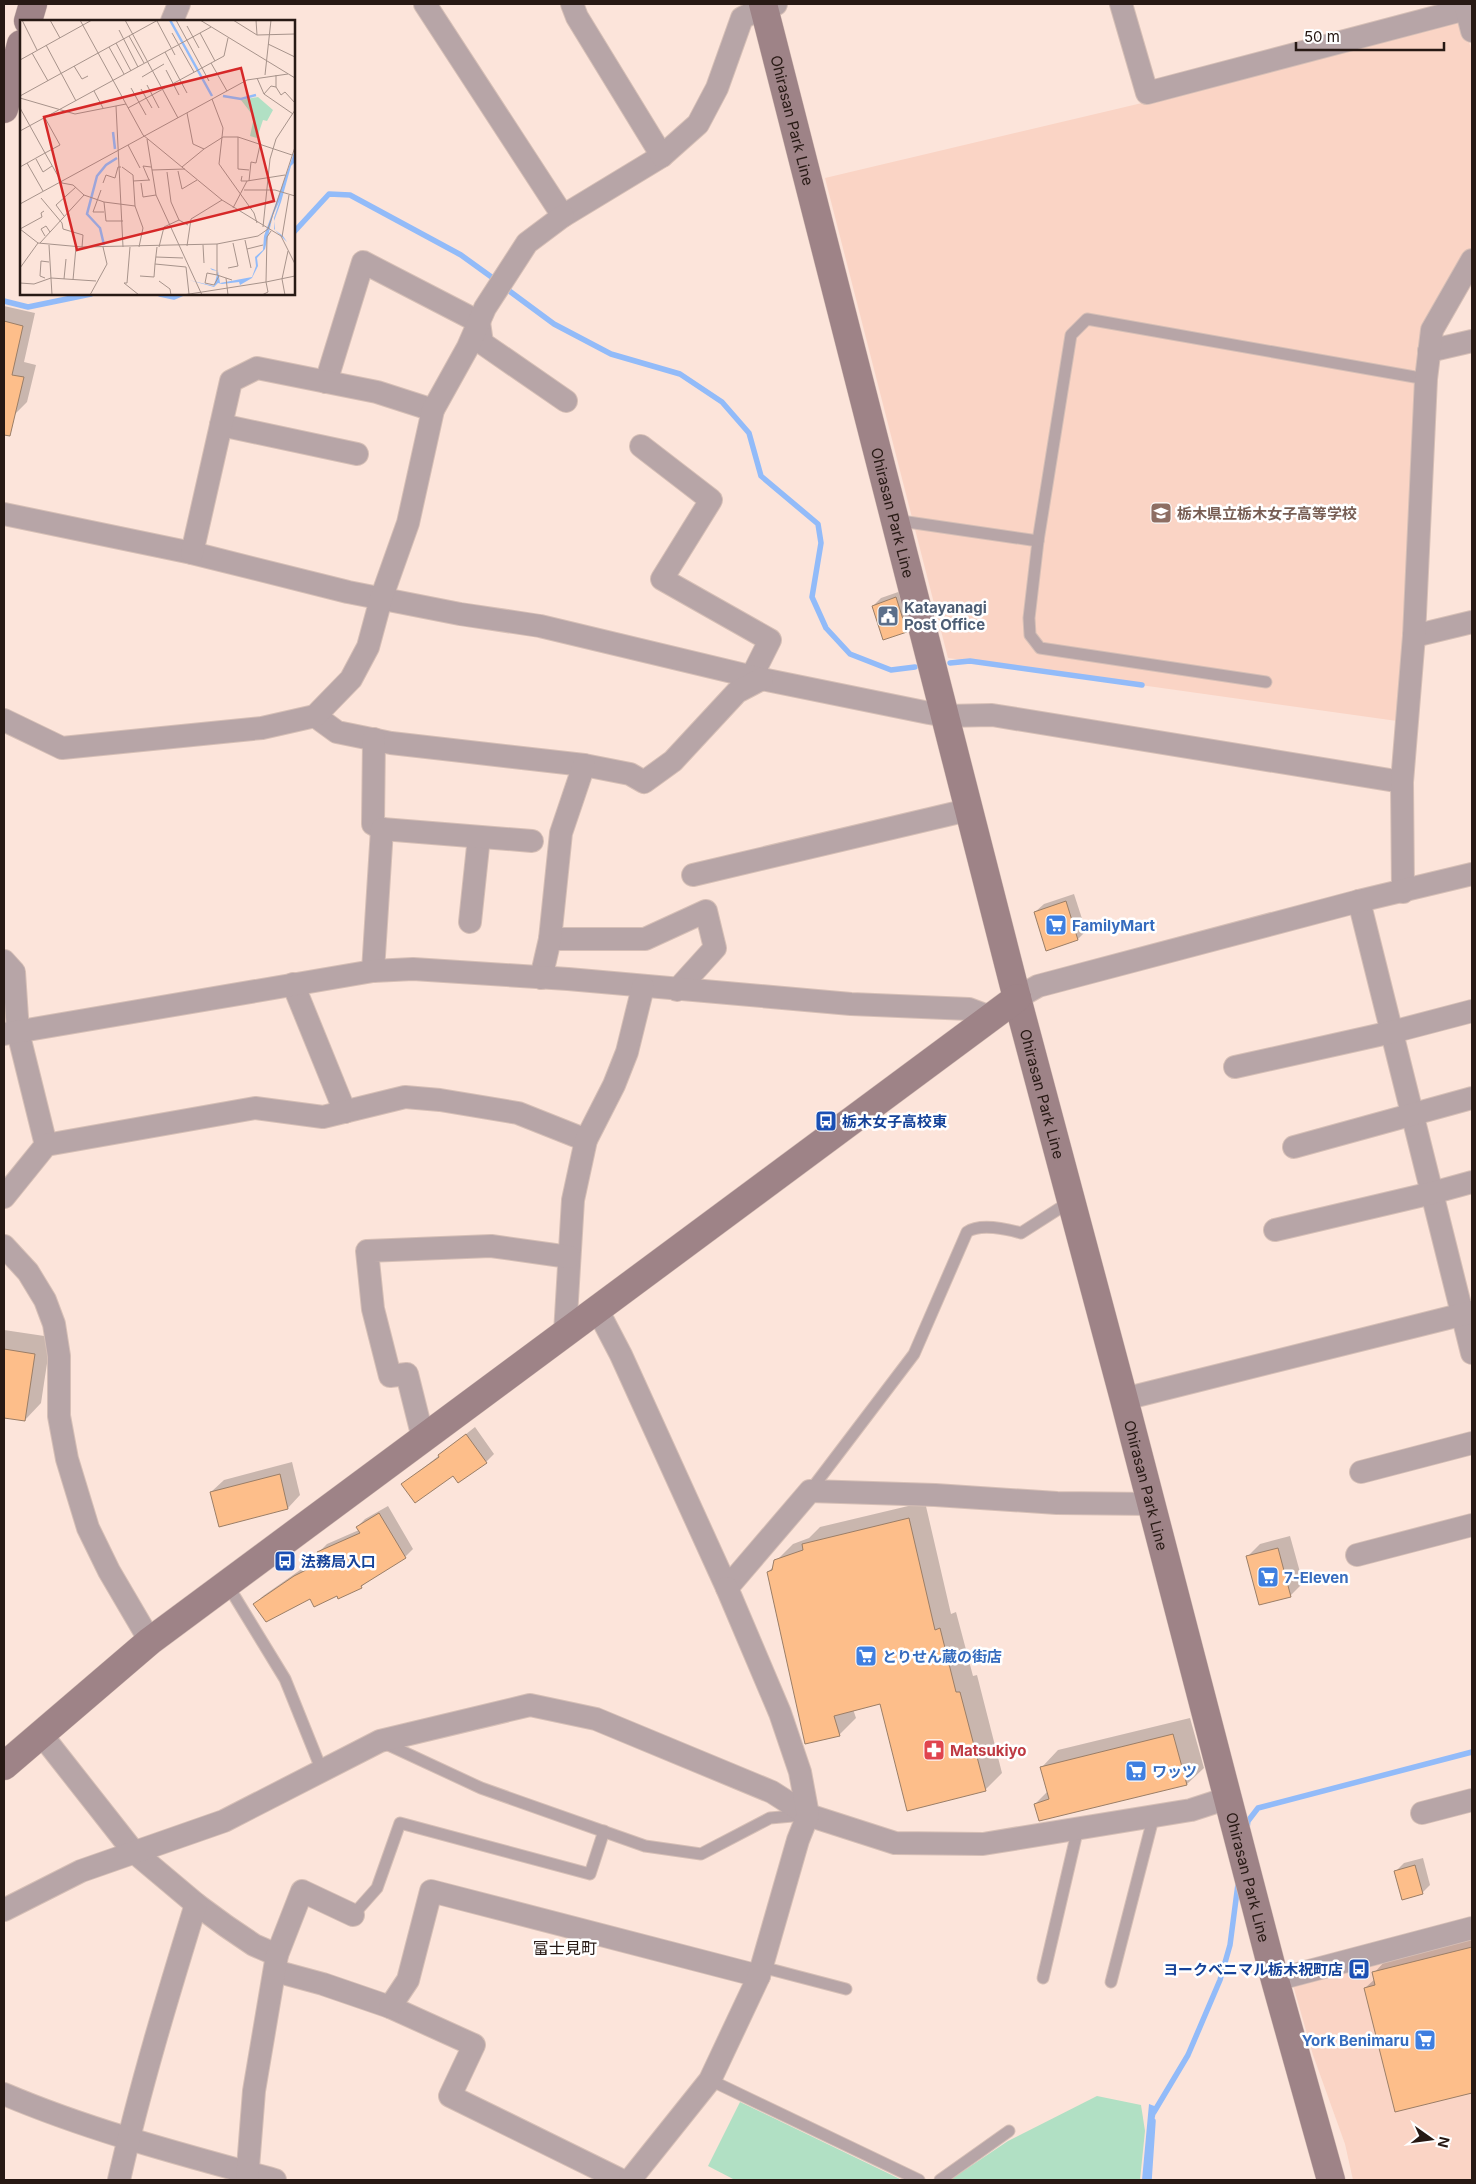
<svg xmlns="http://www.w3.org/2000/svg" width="1476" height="2184" font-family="Inter,'Noto Sans JP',sans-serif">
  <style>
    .built { fill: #fad4c5 }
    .green { fill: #b1e0c4 }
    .water { fill: #92bbf9 }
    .shadow { fill: #0003 }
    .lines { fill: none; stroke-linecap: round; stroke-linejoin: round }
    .stream { stroke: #92bbf9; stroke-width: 5.5 }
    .building { fill: #fdbe8a; stroke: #9b7e67 }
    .lane-casing { stroke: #d6bfb6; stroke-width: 13 }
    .street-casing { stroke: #d6bfb6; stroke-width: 24 }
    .secondary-casing { stroke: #d6bfb6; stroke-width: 29 }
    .lane { stroke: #b7a5a7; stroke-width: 11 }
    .street { stroke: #b7a5a7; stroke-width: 22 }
    .secondary { stroke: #9e8387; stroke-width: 28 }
    .labels { text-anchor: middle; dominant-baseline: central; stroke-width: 5; stroke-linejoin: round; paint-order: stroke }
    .street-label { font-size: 15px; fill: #271914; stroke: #fff }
    .education-label { font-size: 15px; font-weight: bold; fill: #785e54; stroke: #fff; text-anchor: start }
    .service-label { font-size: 15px; font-weight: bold; fill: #4e5e75; stroke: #fff; text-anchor: start }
    .shop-label { font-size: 15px; font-weight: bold; fill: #366cbe; stroke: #fff; text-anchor: start }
    .transit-label { font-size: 15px; font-weight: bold; fill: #164399; stroke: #fff; text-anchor: start }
    .health-label { font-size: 15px; font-weight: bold; fill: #be3a42; stroke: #fff; text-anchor: start }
    .neighbourhood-label { font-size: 16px; fill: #271914; stroke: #fff }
    .inset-river { fill: none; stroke: #92bbf9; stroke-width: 2.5 }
    .inset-road { fill: none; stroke: #a7938b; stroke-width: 1 }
    .view { fill: #d62828; fill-opacity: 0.15; stroke: #d62828; stroke-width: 2.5 }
    .inset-edge { fill: none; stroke: #271914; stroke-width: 2.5 }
  </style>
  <rect width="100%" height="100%" fill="#fce4da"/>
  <g class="built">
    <polygon points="1454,18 1464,22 1472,53 1472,248 1425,331 1397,721 948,658 825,178 1142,103"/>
    <polygon points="1472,1939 1472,2180 1353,2180 1345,2144 1313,2055 1293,1985"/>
  </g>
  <g class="green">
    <polygon points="1097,2096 1141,2105 1145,2131 1140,2180 950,2180 1008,2141"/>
    <polygon points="740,2102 902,2180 735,2180 708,2166"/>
  </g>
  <polygon class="water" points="1149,2104 1157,2107 1152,2131 1149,2180 1142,2180"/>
  <g class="shadow">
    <polygon points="4,306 35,313 24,362 36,365 27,402 14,415 4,412"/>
    <polygon points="904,590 915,623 907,631 873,606 881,598"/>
    <polygon points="1074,894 1086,931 1078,939 1035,912 1044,904"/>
    <polygon points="4,1330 51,1337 41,1403 25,1420 4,1416"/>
    <polygon points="475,1427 494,1454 486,1462 459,1482 453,1474 403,1484"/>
    <polygon points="292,1462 300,1495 288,1508 220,1525 211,1492 224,1480"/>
    <polygon points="925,1502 951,1614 956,1612 973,1676 977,1675 1002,1773 985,1790 881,1702 853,1709 856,1718 839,1735 768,1572 774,1566 776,1561 793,1544 809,1538 820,1527"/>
    <polygon points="388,1506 413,1549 405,1557 370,1579 361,1587 337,1594 255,1604 263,1596 303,1568 322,1559 319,1552 327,1544 359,1530 357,1527 365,1519"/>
    <polygon points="1290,1536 1303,1583 1290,1596 1247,1557 1260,1544"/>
    <polygon points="1190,1718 1204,1768 1187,1784 1040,1820 1035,1804 1048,1791 1042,1767 1058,1750"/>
    <polygon points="1423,1858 1430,1885 1422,1893 1396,1871 1404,1863"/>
    <polygon points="1472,1938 1472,2091 1396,2111 1365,1988 1375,1979 1374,1973 1386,1960"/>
  </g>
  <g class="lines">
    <g class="stream">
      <polyline points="294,232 329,194 350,195 461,255 497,281"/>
      <polyline points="504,287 554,324 611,354 680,374 722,402 749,433 761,476 818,524 821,543 812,597 826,628 850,654 891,670 915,667"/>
      <polyline points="160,294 174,297 181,294"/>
      <polyline points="4,301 28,307 91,294"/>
      <polyline points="950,663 970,661 1142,685"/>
      <polyline points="1247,1828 1248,1821 1258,1808 1472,1752"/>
      <polyline points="1154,2112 1188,2055 1220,1980 1230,1945 1238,1884"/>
      <polyline points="1149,2180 1153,2121"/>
    </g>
  </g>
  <g class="building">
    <polygon points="4,321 23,326 12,375 24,377 10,436 4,435"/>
    <polygon points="896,597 907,632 883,640 872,606"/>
    <polygon points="1066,901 1078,940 1046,951 1034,912"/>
    <polygon points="4,1349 35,1354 25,1421 4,1418"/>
    <polygon points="466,1434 487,1463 458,1483 453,1476 415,1503 401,1484 439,1457 438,1455"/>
    <polygon points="280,1474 288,1509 219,1527 210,1492"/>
    <polygon points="379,1513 406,1558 361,1586 362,1588 338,1599 337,1596 314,1607 310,1599 266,1622 253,1604 294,1576 322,1562 317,1552 360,1533 356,1527"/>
    <polygon points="909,1518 935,1630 940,1628 956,1692 960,1692 986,1791 907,1811 880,1704 834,1716 840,1736 805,1744 767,1572 772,1570 774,1560 803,1550 802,1544"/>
    <polygon points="1278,1548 1291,1597 1259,1605 1246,1556"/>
    <polygon points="1173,1734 1187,1785 1039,1821 1034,1804 1049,1799 1040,1767"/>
    <polygon points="1415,1865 1423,1894 1402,1900 1394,1871"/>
    <polygon points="1472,1947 1472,2093 1395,2112 1364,1988 1375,1985 1372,1972"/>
  </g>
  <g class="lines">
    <g class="lane-casing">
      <g id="lane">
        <polyline points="894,520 1038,541 1029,618 1030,635 1040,648 1266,682"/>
        <polyline points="1038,541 1071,335 1087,319 1426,379"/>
        <path d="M810 1491 914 1354 967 1232C980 1223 1007 1229 1021 1233L1071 1201"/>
        <polyline points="227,1584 285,1679 322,1771"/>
        <polyline points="382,1742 481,1788 645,1846 701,1854 770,1818 804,1815"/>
        <polyline points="353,1915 377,1888 400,1823 590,1874 604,1831"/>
        <polyline points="762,1967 846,1989"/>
        <polyline points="1043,1978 1078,1828"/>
        <polyline points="1111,1982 1154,1815"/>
        <polyline points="710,2080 919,2180"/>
        <polyline points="940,2180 1009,2131"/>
      </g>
    </g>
    <g class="street-casing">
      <g id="street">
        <polyline points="425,4 563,216 662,156 698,124 717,88 742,18 764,7 776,4"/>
        <polyline points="572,4 577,17 662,156"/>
        <polyline points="1121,4 1147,93 1466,9"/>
        <polyline points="1465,4 1472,31"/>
        <polyline points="172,21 179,4"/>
        <polyline points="1429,351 1472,341"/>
        <polyline points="326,382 363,262 479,322 482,343 566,401"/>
        <polyline points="221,425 357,454"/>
        <polyline points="641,446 711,500 662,579 770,640 752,676"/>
        <polyline points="4,514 192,553 348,592 460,614 540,626 762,679 929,713 946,716 992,715 1402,782"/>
        <polyline points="192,553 231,381 257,368 377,392 433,410"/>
        <polyline points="1414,636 1472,622"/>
        <polyline points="315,716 337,732 391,743 584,765 630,774 644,782 673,761 737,692 762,679"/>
        <polyline points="4,720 62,748 262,728 315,716 351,679 368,647 381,599 408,523 433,410 468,347 485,308 527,243 563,216"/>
        <polyline points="374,739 373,824 382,829"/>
        <polyline points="693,875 968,810"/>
        <polyline points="1403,892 1402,782 1414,636 1426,379 1432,330 1472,260"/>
        <polyline points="1359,901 1472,1353"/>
        <polyline points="470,922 479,837"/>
        <polyline points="550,939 645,939 706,911 715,948 677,990"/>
        <polyline points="4,961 14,972 18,1032 46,1145"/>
        <polyline points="373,971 382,829 532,841"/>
        <polyline points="541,978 550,939 561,833 584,765"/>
        <polyline points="293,984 345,1112"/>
        <polyline points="1017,998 1038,986 1359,901 1472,874"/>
        <polyline points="4,1034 373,971 413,969 568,979 851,1004 969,1009 993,1018"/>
        <polyline points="1235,1067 1392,1032 1472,1011"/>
        <polyline points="1294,1147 1472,1098"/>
        <polyline points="4,1197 46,1145 255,1108 323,1117 405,1097 440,1100 518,1113 586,1140"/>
        <polyline points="1275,1230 1432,1193 1472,1182"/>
        <polyline points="4,1246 28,1272 45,1300 54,1324 59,1356 59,1416 67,1459 88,1528 109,1571 150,1641"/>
        <polyline points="597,1309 621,1355 727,1588 810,1491 935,1495 1057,1503 1151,1504"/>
        <polyline points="565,1333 573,1200 586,1140 614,1085 627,1052 643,987"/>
        <polyline points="1124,1399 1472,1312"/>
        <polyline points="423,1438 407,1374 390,1376 373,1309 367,1251 491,1246 569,1257"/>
        <polyline points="1361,1472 1472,1443"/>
        <polyline points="1357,1555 1472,1525"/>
        <polyline points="41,1734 133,1851 196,1904 226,1926 254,1945 277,1955"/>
        <polyline points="1422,1813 1472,1800"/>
        <polyline points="4,1910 81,1871 224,1821 380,1741 530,1705 596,1719 772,1792 808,1815 895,1843 983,1844 1191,1810 1228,1798"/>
        <polyline points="275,1971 323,1984 390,2007 474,2045 450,2096 621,2180"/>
        <polyline points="1275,1980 1472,1928"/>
        <polyline points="390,2007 408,1980 431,1891 759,1976"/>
        <path d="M4 2094C91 2131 184 2155 275 2180"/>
        <path d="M119 2180C140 2087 168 1995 196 1904"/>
        <polyline points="247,2180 254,2091 277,1955 302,1891 353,1915"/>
        <polyline points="630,2180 710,2080 759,1976 798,1840 808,1815 800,1772 780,1713 727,1588"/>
      </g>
    </g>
    <g class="secondary-casing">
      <g id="secondary">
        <path id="s1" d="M763 4 1017 998 1124 1399 1275 1980 1331 2180"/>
        <polyline points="28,21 33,4"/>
        <polyline points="4,109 21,44"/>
        <polyline points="4,1766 150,1641 1017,998"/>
      </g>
    </g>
    <use href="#lane" class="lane"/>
    <use href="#street" class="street"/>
    <use href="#secondary" class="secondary"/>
  </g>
  <defs>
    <g id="school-square" transform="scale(1.125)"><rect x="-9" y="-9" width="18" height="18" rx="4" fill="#8d6e63" stroke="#fff"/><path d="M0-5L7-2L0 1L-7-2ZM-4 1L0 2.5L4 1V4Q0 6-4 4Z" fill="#fff"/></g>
    <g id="civic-square" transform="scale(1.125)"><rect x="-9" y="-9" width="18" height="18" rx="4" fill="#5c6f8a" stroke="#fff"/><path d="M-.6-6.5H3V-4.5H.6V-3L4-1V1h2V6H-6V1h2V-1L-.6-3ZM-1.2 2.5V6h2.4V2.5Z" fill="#fff"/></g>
    <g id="supermarket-square" transform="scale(1.125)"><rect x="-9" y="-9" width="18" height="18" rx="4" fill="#3f7fe0" stroke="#fff"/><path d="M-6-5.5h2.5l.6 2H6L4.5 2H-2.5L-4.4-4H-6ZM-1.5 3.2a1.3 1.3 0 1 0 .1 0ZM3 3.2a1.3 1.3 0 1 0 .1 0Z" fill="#fff"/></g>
    <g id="bus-square" transform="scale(1.125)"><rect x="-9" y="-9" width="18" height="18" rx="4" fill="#1a4fb4" stroke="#fff"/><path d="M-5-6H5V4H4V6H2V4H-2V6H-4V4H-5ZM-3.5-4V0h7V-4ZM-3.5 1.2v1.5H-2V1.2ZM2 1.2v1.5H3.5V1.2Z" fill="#fff"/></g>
    <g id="pharmacy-square" transform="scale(1.125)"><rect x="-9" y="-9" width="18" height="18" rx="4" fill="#e0444e" stroke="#fff"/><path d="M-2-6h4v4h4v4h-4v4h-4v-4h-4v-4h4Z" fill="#fff"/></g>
  </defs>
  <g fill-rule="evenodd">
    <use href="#school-square" x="1161" y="513"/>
    <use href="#civic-square" x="888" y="616"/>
    <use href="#supermarket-square" x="1056" y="925"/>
    <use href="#bus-square" x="826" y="1121"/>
    <use href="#bus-square" x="285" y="1561"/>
    <use href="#supermarket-square" x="1268" y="1577"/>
    <use href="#supermarket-square" x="866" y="1656"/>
    <use href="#pharmacy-square" x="934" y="1750"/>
    <use href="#supermarket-square" x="1136" y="1771"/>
    <use href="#bus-square" x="1359" y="1969"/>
    <use href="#supermarket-square" x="1425" y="2040"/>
  </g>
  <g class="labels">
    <g class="street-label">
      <text stroke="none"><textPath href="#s1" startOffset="120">Ohirasan Park Line</textPath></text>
      <text stroke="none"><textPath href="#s1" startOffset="525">Ohirasan Park Line</textPath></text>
      <text stroke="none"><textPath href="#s1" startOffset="1125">Ohirasan Park Line</textPath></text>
      <text stroke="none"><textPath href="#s1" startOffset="1530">Ohirasan Park Line</textPath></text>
      <text stroke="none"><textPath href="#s1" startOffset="1935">Ohirasan Park Line</textPath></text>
    </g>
    <g class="education-label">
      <text x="1177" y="513">栃木県立栃木女子高等学校</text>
    </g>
    <g class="service-label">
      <text x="904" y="607">Katayanagi<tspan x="904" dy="17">Post Office</tspan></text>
    </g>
    <g class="shop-label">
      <text x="1072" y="925">FamilyMart</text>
      <text x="1284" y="1577">7-Eleven</text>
      <text x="882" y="1656">とりせん蔵の街店</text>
      <text x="1152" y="1771">ワッツ</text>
      <text x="1409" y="2040" text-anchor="end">York Benimaru</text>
    </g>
    <g class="transit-label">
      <text x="842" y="1121">栃木女子高校東</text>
      <text x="301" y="1561">法務局入口</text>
      <text x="1343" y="1969" text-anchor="end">ヨークベニマル栃木祝町店</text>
    </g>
    <g class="health-label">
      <text x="950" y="1750">Matsukiyo</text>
    </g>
    <g class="neighbourhood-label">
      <text x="565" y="1948">富士見町</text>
    </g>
  </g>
  <g transform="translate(20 20)">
    <rect width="275" height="275" fill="#fce4da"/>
    <path d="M238 77 253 90 247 101 243 100 237 118 230 116 234 97 221 80Z" fill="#b1e0c4"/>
    <path d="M275 130V142L271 146 261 182 254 201 255 210 263 216 267 222 254 209V198L260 180 253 195 245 229 237 238 238 246 232 258 220 265 219 262 202 264 198 263 194 267 169 260 194 266 198 251 192 250 190 248 198 251 200 263 232 257 236 246 235 237 243 230 244 216Z" fill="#92bbf9"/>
    <path class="inset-river" d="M150 0 192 76M203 76 221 79 236 75M93 112 95 129M84 225 80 208 67 194 77 156 86 145 97 138"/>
    <path class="inset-road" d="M2 0 17 30M30 0 40 18M60 0 123 115 202 180 261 216 275 244M105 0 158 98M156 0 189 61M180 0 275 58M213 0 237 15 275 14M236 0 237 15M137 1 155 35M167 6 179 28M99 10 118 47M152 13 174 52M180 13 195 41M109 16 124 43M96 23 111 51M248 24 275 37M26 25 56 81M89 27 104 54M145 32 167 73M12 33 28 61M0 40 72 0M191 43 207 71M54 46 62 59 68 56M146 50 159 75M245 55 251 0M256 55V67L261 75M122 57 144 44M237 58 244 74 273 94M127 65 139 88M111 68 126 95M121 69 132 88M74 71 83 88M244 74 251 66 256 67M261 75 265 72 275 83M0 76 138 0M0 78 55 94 106 84M192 79 203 108 199 144 234 193 237 203M96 86 103 227M0 88 25 133 0 147M108 88 204 36 208 18M0 111 191 7M218 117V149L229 150M127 119 136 175 182 275M108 125 120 148M184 129 203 117H218L272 135M16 139 23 152 32 146M7 143 23 171M102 147 113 155 115 186M162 147 184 129 173 124 167 93M132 150 165 149M158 151 162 169 177 160M147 152 151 182 159 200 168 205M222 156 221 161H227L265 155M129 160 123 146 131 147M113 161 130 160M229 161 231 142 236 143 240 125M83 163 86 155 95 158 98 147H101M121 163 123 177 136 175M81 170 73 192H84M224 170H255L275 176M64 175 84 182 115 186 123 208 119 227M21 178 42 203 43 209 63 215 62 227M84 182 86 201H103M0 184 227 60 268 54M213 188 227 161M44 196 36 185 56 167M243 207 250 139 256 119 275 90M0 209 18 223 62 227 197 224 238 216 248 209 275 127M0 209 22 197 21 193 24 191M25 216 21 209 26 206 30 212M262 217 269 175M225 220 231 248M20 223 64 175 53 165 42 163 25 133 40 125 25 98M29 225 32 275M183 225 184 243M167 226 171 199 202 180M110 227 107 263H104L119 275M137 227 135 244 166 247M139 227 144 207 159 200M227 229 243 225M136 237 163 238M166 247 169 274M0 248 18 223M208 248 218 246 213 223M197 255V224M120 256 134 257 135 244M199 256 194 265 185 263 187 253 197 255 212 260M25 258 20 256 21 241 29 242M206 258 208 275M44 259 46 239M53 260 56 227M139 261 150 269 151 275M0 263 14 264 31 258 76 261M70 275 87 244 83 227M163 275 246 262 247 217 251 211M242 275 248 272 246 262 275 256M265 275 262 259 268 231"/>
    <path class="view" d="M221 48 254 181 57 230 24 97Z"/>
    <rect width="275" height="275" class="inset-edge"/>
  </g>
  <rect width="1476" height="2184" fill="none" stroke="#271914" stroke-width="10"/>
  <g transform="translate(1431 2139) rotate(104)" stroke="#ffffff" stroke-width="4" paint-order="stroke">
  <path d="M0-4L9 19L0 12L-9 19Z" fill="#271914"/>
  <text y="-8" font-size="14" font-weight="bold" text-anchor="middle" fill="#271914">N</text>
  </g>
  <path d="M1296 42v8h148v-8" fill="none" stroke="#271914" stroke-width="2.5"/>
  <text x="1304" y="42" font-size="15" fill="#271914" stroke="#ffffff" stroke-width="4" paint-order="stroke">50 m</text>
</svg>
